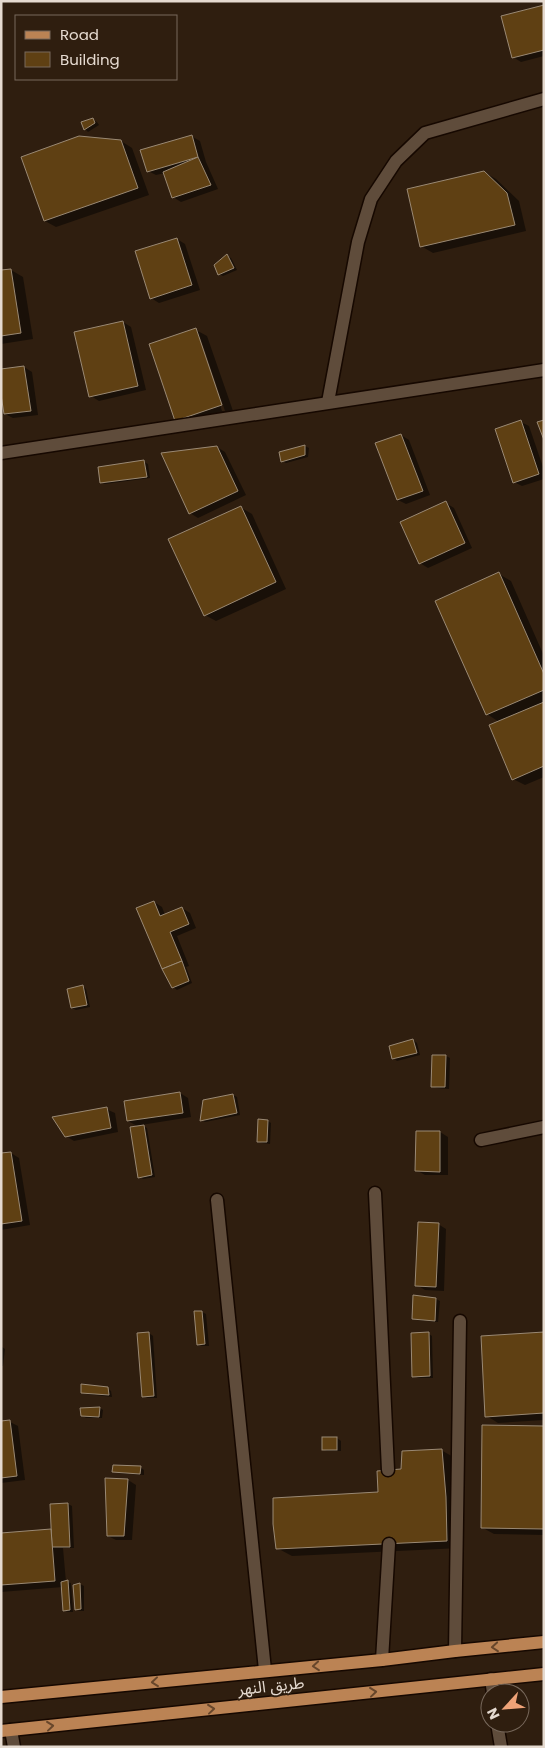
<svg xmlns="http://www.w3.org/2000/svg" width="545" height="1748" font-family="Poppins,'Noto Sans Arabic',sans-serif">
  <style>
    .shadow { fill: #0007; fill-rule: evenodd }
    .building { fill: #5f4013; stroke: #9a8974 }
    .lines { fill: none; stroke-linecap: round; stroke-linejoin: round }
    .service-casing { stroke: #160800; stroke-width: 15 }
    .minor-casing { stroke: #160800; stroke-width: 15 }
    .primary-casing { stroke: #160800; stroke-width: 15 }
    .service { stroke: #5f4c3b; stroke-width: 12 }
    .minor { stroke: #5f4c3b; stroke-width: 12 }
    .primary { stroke: #bb8354; stroke-width: 12 }
    .oneway { stroke: #67462b }
    .labels { text-anchor: middle; dominant-baseline: central; stroke-width: 4; stroke-linejoin: round; paint-order: stroke }
    .street-label { font-size: 16px; fill: #e5dad0; stroke: #2f1e0f }
  </style>
  <rect width="100%" height="100%" fill="#2f1e0f"/>
  <g class="shadow">
    <polygon points="544,6 544,56 521,62 513,57"/>
    <polygon points="93,120 97,122 99,125 88,132 85,129"/>
    <polygon points="191,136 200,141 206,162 218,189 181,202 173,197 165,173 156,175 148,171"/>
    <polygon points="121,141 132,148 149,195 56,227 45,221"/>
    <polygon points="484,172 496,179 519,201 526,231 433,253 421,246"/>
    <polygon points="177,239 185,244 200,290 159,303 151,298"/>
    <polygon points="227,256 231,258 237,270 223,276 219,274"/>
    <polygon points="11,270 23,277 33,339 1,344 1,272"/>
    <polygon points="123,322 131,327 146,390 99,401 91,396"/>
    <path d="M196 330 207 336 233 411 187 427 176 420ZM198 337H200L225 411H222Z"/>
    <polygon points="24,367 32,372 38,415 13,418 5,414"/>
    <polygon points="521,422 529,426 544,470 544,479 522,486 514,482"/>
    <polygon points="401,435 409,440 430,495 406,504 398,500"/>
    <polygon points="305,446 309,448 308,457 286,463 282,461 280,453"/>
    <polygon points="217,447 225,452 246,495 198,518 190,513"/>
    <polygon points="144,462 148,464 150,478 105,484 101,482"/>
    <polygon points="446,503 454,508 472,548 428,568 420,563"/>
    <polygon points="240,507 252,514 286,589 216,621 205,615"/>
    <polygon points="499,574 511,581 544,656 544,777 525,785 513,779 499,722 487,714"/>
    <polygon points="154,902 162,907 165,915 182,908 190,913 196,928 177,936 189,966 186,967 192,983 177,990 173,987 163,969"/>
    <polygon points="82,986 86,989 90,1007 76,1010 72,1008"/>
    <polygon points="413,1040 417,1043 420,1055 397,1061 393,1058"/>
    <polygon points="446,1056 450,1058 449,1089 437,1088 433,1086"/>
    <polygon points="180,1093 188,1098 191,1117 141,1125 147,1128 155,1177 143,1179 140,1177 139,1127 128,1121"/>
    <polygon points="233,1095 237,1097 240,1115 205,1122 201,1120"/>
    <polygon points="106,1109 115,1113 118,1132 74,1141 66,1136"/>
    <polygon points="268,1121 271,1123 270,1144 262,1143 258,1141"/>
    <polygon points="417,1132 440,1132 448,1137 448,1175 425,1175 416,1170"/>
    <polygon points="11,1153 19,1158 30,1225 1,1230 1,1154"/>
    <polygon points="438,1224 446,1229 444,1291 425,1290 417,1285"/>
    <polygon points="436,1299 440,1301 438,1322 417,1320 413,1318"/>
    <polygon points="202,1312 206,1314 209,1346 202,1346 198,1344"/>
    <polygon points="149,1333 153,1336 157,1398 147,1398 144,1396"/>
    <polygon points="429,1334 432,1336 433,1378 418,1378 414,1376"/>
    <polygon points="544,1334 544,1420 498,1423 487,1416"/>
    <polygon points="2,1347 5,1349 3,1366 1,1366"/>
    <polygon points="107,1388 111,1391 112,1397 86,1394 82,1392"/>
    <polygon points="100,1408 103,1410 102,1418 86,1418 82,1415"/>
    <polygon points="10,1422 18,1426 25,1480 1,1483 1,1423"/>
    <polygon points="544,1427 544,1535 494,1534 483,1528"/>
    <polygon points="337,1438 341,1441 341,1451 327,1451 323,1449"/>
    <polygon points="441,1450 455,1458 461,1548 292,1556 277,1548 379,1494 402,1470"/>
    <polygon points="140,1467 144,1470 144,1475 117,1473 113,1471"/>
    <polygon points="128,1480 136,1485 132,1540 116,1540 108,1536"/>
    <polygon points="68,1504 72,1506 74,1548 63,1548 66,1582 71,1583 73,1612 68,1612 64,1610 63,1587 1,1592 1,1534 51,1530 53,1531"/>
    <polygon points="80,1584 84,1586 84,1611 80,1611 76,1609 74,1586"/>
  </g>
  <g class="building">
    <polygon points="544,5 544,50 512,58 501,16"/>
    <polygon points="93,118 95,123 84,130 81,122"/>
    <polygon points="192,135 198,157 147,172 140,150"/>
    <polygon points="79,136 121,140 138,188 44,221 21,157"/>
    <polygon points="198,157 211,185 172,198 163,172"/>
    <polygon points="484,171 507,193 515,225 420,247 407,189"/>
    <polygon points="177,238 192,285 150,299 135,251"/>
    <polygon points="227,254 234,268 218,275 214,265"/>
    <polygon points="11,269 21,333 1,336 1,270"/>
    <polygon points="123,321 138,386 89,397 74,332"/>
    <polygon points="196,328 222,405 175,421 149,344"/>
    <polygon points="24,366 31,411 4,414 1,395 1,369"/>
    <polygon points="521,420 539,474 513,483 495,429"/>
    <polygon points="544,420 544,440 537,422"/>
    <polygon points="401,434 423,491 397,500 375,443"/>
    <polygon points="305,445 305,455 281,462 279,452"/>
    <polygon points="217,446 238,491 189,514 161,453"/>
    <polygon points="144,460 147,477 100,483 98,467"/>
    <polygon points="446,501 465,543 419,564 400,522"/>
    <polygon points="241,506 276,582 204,616 168,539"/>
    <polygon points="499,572 544,674 544,690 486,715 435,601"/>
    <polygon points="544,702 544,766 512,780 489,725"/>
    <polygon points="154,901 160,916 182,907 189,924 170,932 182,961 162,969 136,908"/>
    <polygon points="182,961 189,981 172,988 162,969"/>
    <polygon points="83,985 87,1005 71,1008 67,989"/>
    <polygon points="413,1039 417,1053 392,1059 389,1046"/>
    <polygon points="432,1055 446,1055 445,1087 431,1087"/>
    <polygon points="180,1092 183,1113 127,1121 124,1101"/>
    <polygon points="233,1094 237,1113 200,1121 203,1100"/>
    <polygon points="107,1107 111,1128 65,1137 52,1117"/>
    <polygon points="258,1119 268,1120 267,1142 257,1142"/>
    <polygon points="144,1125 152,1175 138,1178 130,1127"/>
    <polygon points="416,1131 440,1131 440,1172 415,1171"/>
    <polygon points="11,1152 22,1221 1,1224 1,1153"/>
    <polygon points="418,1222 439,1223 436,1287 415,1286"/>
    <polygon points="413,1295 436,1298 435,1321 412,1319"/>
    <polygon points="194,1311 202,1311 205,1344 197,1345"/>
    <polygon points="149,1332 154,1396 142,1397 137,1333"/>
    <polygon points="429,1332 430,1376 412,1377 411,1333"/>
    <polygon points="544,1332 544,1413 485,1417 481,1336"/>
    <polygon points="81,1384 108,1387 109,1395 81,1393"/>
    <polygon points="100,1407 99,1417 81,1416 80,1408"/>
    <polygon points="10,1420 17,1476 1,1478 1,1421"/>
    <polygon points="482,1425 544,1426 544,1529 481,1528"/>
    <rect x="322" y="1437" width="15" height="13"/>
    <polygon points="442,1449 446,1497 447,1541 276,1549 273,1524 273,1498 378,1492 377,1471 401,1469 402,1451"/>
    <polygon points="113,1465 141,1466 140,1474 112,1472"/>
    <polygon points="105,1478 128,1479 124,1536 107,1536"/>
    <polygon points="68,1503 70,1547 52,1547 50,1504"/>
    <polygon points="51,1529 55,1581 1,1585 1,1533"/>
    <polygon points="68,1580 70,1610 63,1611 61,1582"/>
    <polygon points="80,1583 81,1609 75,1610 73,1585"/>
  </g>
  <g class="lines">
    <g class="service-casing">
      <g id="service">
        <polyline points="328,402 358,242 371,199 396,161 425,133 544,99"/>
        <polyline points="481,1140 544,1127"/>
        <polyline points="375,1193 388,1470"/>
        <polyline points="217,1200 265,1670"/>
        <polyline points="455,1651 460,1321"/>
        <polyline points="382,1660 389,1544"/>
      </g>
    </g>
    <g class="minor-casing">
      <g id="minor">
        <polyline points="1,453 544,370"/>
        <polyline points="491,1679 493,1693"/>
        <polyline points="497,1723 501,1747"/>
        <polyline points="11,1730 14,1747"/>
      </g>
    </g>
    <g class="primary-casing">
      <g id="primary">
        <polyline points="1,1697 382,1660 455,1651 544,1642"/>
        <polyline points="1,1731 544,1674"/>
      </g>
    </g>
    <use href="#service" class="service"/>
    <use href="#minor" class="minor"/>
    <use href="#primary" class="primary"/>
  </g>
  <defs><path id="oneway-chevron" d="M-2-3.5L2.5 0L-2 3.5" fill="none" stroke-width="1.6" stroke-linecap="round" stroke-linejoin="round" transform="scale(1.25)"/></defs>
  <g class="oneway">
    <use href="#oneway-chevron" transform="translate(495 1647) rotate(175)"/>
    <use href="#oneway-chevron" transform="translate(316 1666) rotate(175)"/>
    <use href="#oneway-chevron" transform="translate(155 1682) rotate(174)"/>
    <use href="#oneway-chevron" transform="translate(373 1692) rotate(-6)"/>
    <use href="#oneway-chevron" transform="translate(211 1709) rotate(-6)"/>
    <use href="#oneway-chevron" transform="translate(50 1726) rotate(-6)"/>
  </g>
  <g class="labels">
    <g class="street-label">
      <text transform="translate(271 1686) rotate(-6)">طريق النهر</text>
    </g>
  </g>
  <rect width="545" height="1748" fill="none" stroke="#e5dad0" stroke-width="5"/>
  <rect x="15" y="15" width="162" height="65" fill="#2f1e0f" stroke="#78695c"/>
  <rect x="25" y="31" width="25" height="8" fill="#bb8354" stroke="#78695c"/>
  <text x="60" y="40" font-size="15" fill="#e5dad0">Road</text>
  <rect x="25" y="52" width="25" height="15" fill="#5f4013" stroke="#78695c"/>
  <text x="60" y="65" font-size="15" fill="#e5dad0">Building</text>
  <g transform="translate(505 1708) rotate(244)"><circle r="24" fill="#2f1e0f" stroke="#78695c"/>
  <path d="M0-4L9 19L0 12L-9 19Z" fill="#efa378"/>
  <text y="-8" font-size="14" font-weight="bold" text-anchor="middle" fill="#e5dad0">N</text>
  </g>
</svg>
